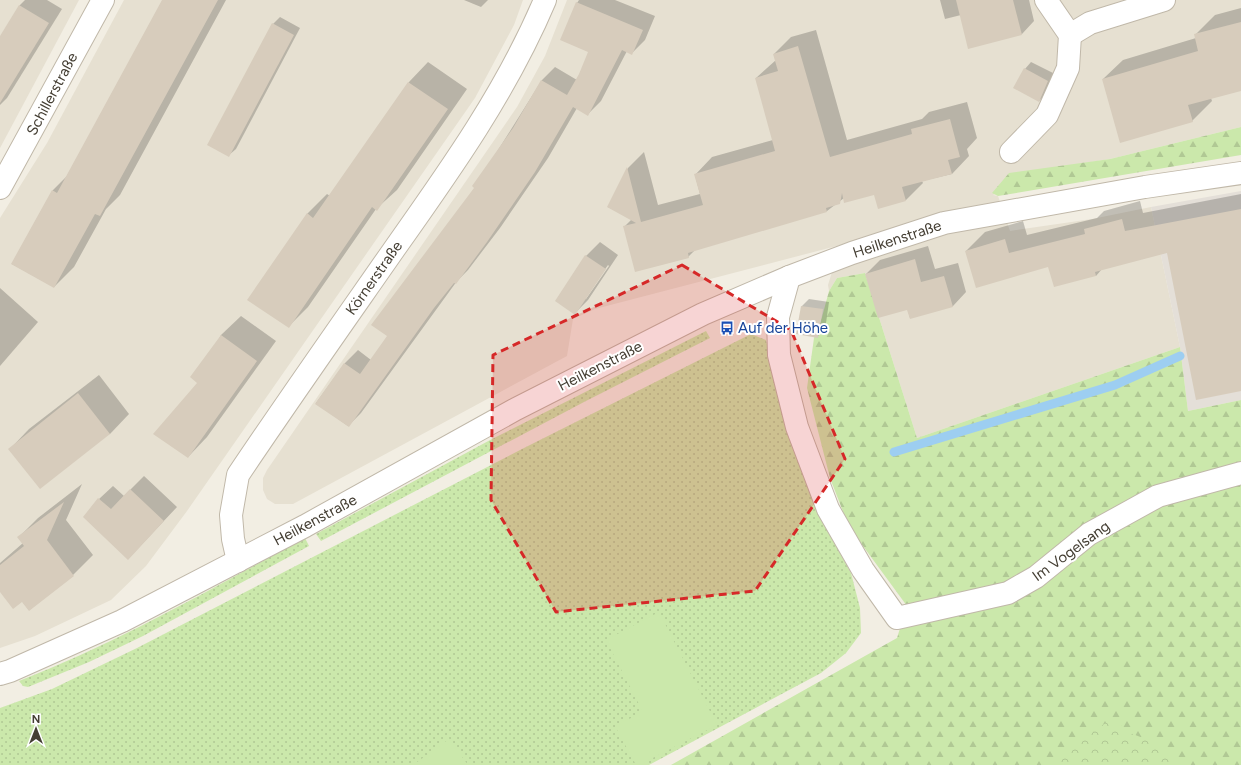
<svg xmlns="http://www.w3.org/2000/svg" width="1241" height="765" font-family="Figtree,sans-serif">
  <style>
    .residential { fill: #e6e0d1 }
    .industrial { fill: #e4dfd8 }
    .grass { fill: url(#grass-dots) }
    .forest { fill: url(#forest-firs) }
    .park { fill: url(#park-crowns) }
    .garden { fill: #cbe8ab }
    .shadow { fill: #0003; fill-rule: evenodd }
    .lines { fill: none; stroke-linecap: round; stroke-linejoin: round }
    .stream { stroke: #9dcef1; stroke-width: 9 }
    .building { fill: #d7ccbc }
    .minor-casing { stroke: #c0b8a9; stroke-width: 24 }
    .minor { stroke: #fff; stroke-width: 22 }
    .marked { fill: #d62828; fill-opacity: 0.2; stroke: #d62828; stroke-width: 3; stroke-dasharray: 8 5; stroke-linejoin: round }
    .labels { text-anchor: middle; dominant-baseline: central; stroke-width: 4; stroke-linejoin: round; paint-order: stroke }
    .street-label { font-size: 15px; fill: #443e33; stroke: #fff }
    .transit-label { font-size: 15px; fill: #164399; stroke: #fff; text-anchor: start }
  </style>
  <defs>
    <pattern id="grass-dots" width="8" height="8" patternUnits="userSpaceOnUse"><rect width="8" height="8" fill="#cbe8ab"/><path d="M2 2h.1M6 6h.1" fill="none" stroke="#b0c894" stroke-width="1.8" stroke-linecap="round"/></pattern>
    <pattern id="forest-firs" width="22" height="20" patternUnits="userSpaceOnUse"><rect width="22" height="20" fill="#cbe8ab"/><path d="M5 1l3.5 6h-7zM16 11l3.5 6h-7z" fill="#b0c894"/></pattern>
    <pattern id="park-crowns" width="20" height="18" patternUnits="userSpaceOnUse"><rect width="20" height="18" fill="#cbe8ab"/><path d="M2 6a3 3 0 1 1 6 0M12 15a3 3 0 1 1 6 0" fill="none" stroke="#b0c894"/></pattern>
  </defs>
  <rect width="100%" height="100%" fill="#f2eee3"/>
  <g class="residential">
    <polygon points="0,0 79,0 0,148"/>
    <polygon points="124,0 523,0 514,25 475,98 187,511 146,566 111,600 35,636 0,648 0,218 47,143"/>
    <polygon points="567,0 1241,0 1241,127 1110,159 1060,167 993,195 998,196 1010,231 1092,219 1151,207 1180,347 917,438 865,273 837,278 829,291 828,285 832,272 852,242 595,309 573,319 567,356 293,504 275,504 267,499 263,490 263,478 267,470 517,107 545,56"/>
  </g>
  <polygon class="industrial" points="1241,191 1241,400 1188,411 1180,347 1151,207"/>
  <g class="grass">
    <polygon points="706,331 710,338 584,402 321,541 316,534 492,439"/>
    <polygon points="751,334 766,340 771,362 818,513 851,573 860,608 861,633 846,653 821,673 649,765 0,765 0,708 52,689 137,648 520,450"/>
    <path d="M305 538 309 546 143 636 89 662 28 687 23 686 19 681C119 642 211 589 305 538Z"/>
  </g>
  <g class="forest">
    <polygon points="1241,127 1241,155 998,196 992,193 1009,173 1110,159"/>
    <polygon points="865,273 917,438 1180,347 1188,411 1241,400 1241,765 671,765 897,638 907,606 849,527 830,478 807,388 814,338 822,317 829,291 837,278"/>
  </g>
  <polygon class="park" points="1107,722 1117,722 1130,733 1164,746 1177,765 1047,765"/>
  <g class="garden">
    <polygon points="659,612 717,725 639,765 636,765 615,726 643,712 606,640"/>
    <polygon points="449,739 468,765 413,765"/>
  </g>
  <g class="shadow">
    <polygon points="25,0 47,0 62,9 7,98 0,105 0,38 20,5"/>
    <polygon points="163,0 226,0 120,195 106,209 74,267 54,287 12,264 53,190 68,175"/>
    <polygon points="464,0 488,0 481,7"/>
    <polygon points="579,0 615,0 655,16 645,40 632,53 627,51 601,101 588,114 577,108 548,158 500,228 468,270 457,281 361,413 348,426 316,403 345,363 358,350 371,360 388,336 475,187 542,80 555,67 577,80 590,51 577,3"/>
    <polygon points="940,0 1029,0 1034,21 1022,34 961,15 945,19"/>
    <polygon points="1241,8 1241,90 1211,98 1212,101 1192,121 1103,79 1123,60 1196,38 1195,35 1215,15"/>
    <polygon points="280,17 300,28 236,149 229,155 273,24"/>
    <polygon points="816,30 847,140 922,119 929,112 967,102 977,138 967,149 969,156 952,174 922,181 923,183 906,200 875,194 844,198 827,211 695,250 688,257 624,227 632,219 608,207 628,168 644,152 658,205 700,194 695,175 712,157 773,140 756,78 776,60 774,54 791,37"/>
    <polygon points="428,62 467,89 397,190 376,209 308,307 288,327 307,214 327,194 330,196 409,82"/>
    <polygon points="1031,62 1055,74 1046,94 1039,101 1025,69"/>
    <polygon points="1241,194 1241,390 1168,252 1102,269 1096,276 966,251 985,232 1023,221 1027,235 1097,218 1104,211 1140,201 1143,213"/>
    <path d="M600 242 618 255 588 300 575 313 586 256ZM608 265 609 266 586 299H584Z"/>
    <polygon points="928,246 935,269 958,263 966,292 953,306 910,318 908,309 866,274 880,260"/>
    <polygon points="0,288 38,322 0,366"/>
    <polygon points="809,299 829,302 825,330 818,336 797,333 802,306"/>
    <polygon points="241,316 276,341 207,437 188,457 198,383 221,335"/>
    <polygon points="99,375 129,414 110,434 10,449 29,429"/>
    <polygon points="144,476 177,507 128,559 99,499 113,486 124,496"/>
    <polygon points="82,484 66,520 93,555 73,575 29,610 22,601 0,591 0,563 23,543 19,537 38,518"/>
  </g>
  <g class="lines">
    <polyline class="stream" points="894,452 1115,385 1180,356"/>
  </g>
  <g class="building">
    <polygon points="162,0 218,0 100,216 95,214 54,288 11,264 52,190 57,193"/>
    <polygon points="956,0 1013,0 1022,35 968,49"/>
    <polygon points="576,2 643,30 632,55 622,50 588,116 573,107 535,172 487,242 456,284 454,283 434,308 349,427 315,404 344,363 360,374 387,336 371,325 474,188 472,186 513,128 541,80 567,95 579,74 588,52 560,40"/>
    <polygon points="19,5 49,23 0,103 0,36"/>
    <polygon points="1241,22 1241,91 1188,105 1193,122 1120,143 1102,79 1198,51 1194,34"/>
    <polygon points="272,23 294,35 229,157 207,145"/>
    <polygon points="798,46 830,157 912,134 911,129 950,119 960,157 948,160 952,174 902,187 906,201 878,209 874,195 844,203 842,193 840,204 826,208 827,212 688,253 689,258 635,272 623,226 636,223 607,207 627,167 641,222 703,205 694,174 775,151 755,78 778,71 773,54"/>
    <polygon points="1024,68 1048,81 1039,102 1013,88"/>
    <polygon points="408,82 448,109 377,211 372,207 289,328 247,300 307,213 313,218"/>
    <polygon points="1241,209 1241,391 1196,400 1167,253 1095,272 1096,276 1054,287 1048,267 976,288 965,251 1005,239 1009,253 1085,234 1084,229 1122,219 1125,231"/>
    <polygon points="585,255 606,269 575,315 555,301"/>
    <polygon points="915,259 921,282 944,276 953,307 910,319 907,310 878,318 865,274"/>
    <polygon points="801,306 823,309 818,338 796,334"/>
    <polygon points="221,335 257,361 188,458 153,434 197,383 190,377"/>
    <polygon points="78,393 110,434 40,489 8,449"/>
    <polygon points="130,489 164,521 128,560 83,517 98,498 111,509"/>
    <polygon points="64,502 47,540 74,576 29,611 22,602 13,609 0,592 0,565 24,546 17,537"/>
  </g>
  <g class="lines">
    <g class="minor-casing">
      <g id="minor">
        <polyline points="1070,35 1090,23 1164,0"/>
        <polyline points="1011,152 1047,115 1068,68 1070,35 1046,0"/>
        <polyline points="0,188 103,0"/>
        <polyline points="789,277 778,317 779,355 797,427 828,509 863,570 897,618 1008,593 1036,577 1089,534 1158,496 1241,473"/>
        <path d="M238 561 233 539 231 515 238 475C289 399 342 324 395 248 451 169 507 90 545 0"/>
        <polyline points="0,674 10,671 122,621 305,526 516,409 703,314 789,277 852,253 944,223 1145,187 1241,173"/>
      </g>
    </g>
    <use href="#minor" class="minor"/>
  </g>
  <path class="marked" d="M682 265 791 330 845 459 755 591 556 612 491 500 493 355Z"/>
  <defs>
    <g id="bus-bare" transform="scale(1.08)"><path d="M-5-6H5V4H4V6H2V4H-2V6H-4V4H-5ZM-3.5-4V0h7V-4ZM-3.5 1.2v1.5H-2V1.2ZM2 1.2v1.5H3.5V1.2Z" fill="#1a4fb4" stroke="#fff" stroke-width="2.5" paint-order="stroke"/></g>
  </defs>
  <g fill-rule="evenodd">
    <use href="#bus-bare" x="727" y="328"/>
  </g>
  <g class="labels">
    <g class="street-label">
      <text transform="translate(52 94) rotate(-62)">Schillerstraße</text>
      <text transform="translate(897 239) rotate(-18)">Heilkenstraße</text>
      <text transform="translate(374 278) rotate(-55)">Körnerstraße</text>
      <text transform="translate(600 366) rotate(-27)">Heilkenstraße</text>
      <text transform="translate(315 520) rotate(-28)">Heilkenstraße</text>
      <text transform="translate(1071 551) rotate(-36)">Im Vogelsang</text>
    </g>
    <g class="transit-label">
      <text x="738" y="328">Auf der Höhe</text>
    </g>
  </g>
  <g transform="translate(36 729)" stroke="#ffffff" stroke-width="3" paint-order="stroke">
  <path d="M0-3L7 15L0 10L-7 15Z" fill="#443e33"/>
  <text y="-6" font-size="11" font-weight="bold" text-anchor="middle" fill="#443e33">N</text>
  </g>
</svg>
